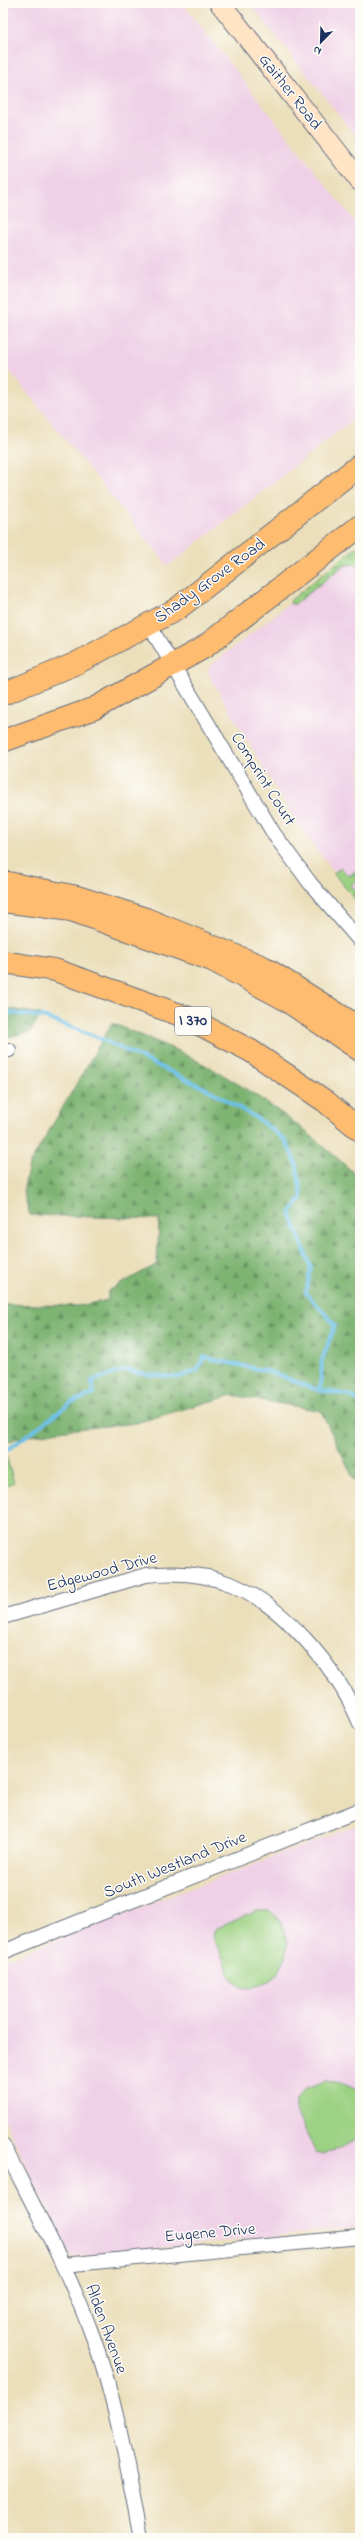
<svg xmlns="http://www.w3.org/2000/svg" width="363" height="2541" font-family="'Indie Flower',sans-serif">
  <style>
    .built { fill: #efd0e6 }
    .grass { fill: url(#grass-tufts); stroke: #5c8071 }
    .forest { fill: url(#forest-firs); stroke: #4c7268 }
    .green { fill: #9dd284; stroke: #5c8071 }
    .lines { fill: none; stroke-linecap: round; stroke-linejoin: round }
    .stream { stroke: #6dc1ea; stroke-width: 4 }
    .street-casing { stroke: #646d7f; stroke-width: 16 }
    .secondary-casing { stroke: #646d7f; stroke-width: 22 }
    .primary-casing { stroke: #646d7f; stroke-width: 24 }
    .highway-casing { stroke: #646d7f; stroke-width: 24 }
    .street { stroke: #fff; stroke-width: 14 }
    .secondary { stroke: #ffe4c6; stroke-width: 20 }
    .primary { stroke: #febc70; stroke-width: 22 }
    .highway { stroke: #febc70; stroke-width: 22 }
    .labels { text-anchor: middle; dominant-baseline: central; stroke-width: 3; stroke-linejoin: round; paint-order: stroke }
    .shield { fill: #fdfcf7; stroke: #5f6c8c; stroke-width: 1 }
    .shield-label { font-size: 16px; font-weight: bold; fill: #1b2f5e }
    .street-label { font-size: 17px; fill: #1b2f5e; stroke: #fdfcf7 }
  </style>
  <defs>
    <pattern id="grass-tufts" width="24" height="20" patternUnits="userSpaceOnUse"><rect width="24" height="20" fill="#9dd284"/><path d="M3 7l-1-3M5 7V3M7 7l1-3M15 17l-1-3M17 17v-4M19 17l1-3" fill="none" stroke="#7fab6f"/></pattern>
    <pattern id="forest-firs" width="22" height="20" patternUnits="userSpaceOnUse"><rect width="22" height="20" fill="#7eb472"/><path d="M5 1l3.5 6h-7zM16 11l3.5 6h-7z" fill="#669361"/></pattern>
  </defs>
  <rect width="100%" height="100%" fill="#fdfcf7"/>
  <filter id="ink" filterUnits="userSpaceOnUse"><feTurbulence type="fractalNoise" baseFrequency=".025" numOctaves="2"/><feDisplacementMap in="SourceGraphic" scale="8" xChannelSelector="R" yChannelSelector="G"/><feConvolveMatrix kernelMatrix="1 2 1 2 8 2 1 2 1" color-interpolation-filters="sRGB"/></filter>
  <filter id="wash" filterUnits="userSpaceOnUse"><feTurbulence type="fractalNoise" baseFrequency=".012" numOctaves="4" result="noise"/><feDisplacementMap in="SourceGraphic" scale="16" xChannelSelector="R" yChannelSelector="G"/><feGaussianBlur stdDeviation="0.9" result="paint"/><feColorMatrix in="noise" values="0 0 0 0 0 0 0 0 0 0 0 0 0 0 0 0 0 1.4 0 .05"/><feComposite in="paint" operator="in"/></filter>
  <g filter="url(#wash)">
    <rect width="100%" height="100%" fill="#ebdfbb"/>
    <g class="built">
      <polygon points="3,3 182,3 360,228 360,414 168,566 3,363"/>
      <polygon points="249,3 360,3 360,141"/>
      <polygon points="360,548 360,901 318,852 291,814 208,674 210,666"/>
      <polygon points="360,1824 360,2227 71,2257 3,2118 3,1960"/>
    </g>
    <g class="grass">
      <polygon points="360,544 360,566 352,564 343,566 295,604 290,604 291,600"/>
      <polygon points="360,867 360,877 351,885 360,895 360,905 333,873 341,868 349,876"/>
    </g>
    <g class="forest">
      <polygon points="3,1008 41,1014 30,1032 3,1038"/>
      <path d="M112 1023C135 1033 159 1042 182 1053 246 1084 309 1130 360 1179V1492L321 1411 232 1395 136 1423 66 1430 18 1438 3 1444V1304L78 1306 108 1300V1291L157 1264 159 1219 30 1215 23 1191 29 1165Z"/>
    </g>
    <g class="green">
      <polygon points="3,1446 14,1482 3,1487"/>
      <polygon points="257,1911 270,1911 281,1921 288,1942 285,1957 278,1972 270,1982 250,1988 241,1987 232,1979 213,1937 215,1929"/>
      <polygon points="326,2081 341,2083 360,2091 360,2137 324,2155 316,2153 296,2112 296,2099 305,2088"/>
    </g>
    <g class="lines">
      <g class="stream">
        <polyline points="3,1012 43,1017 95,1036 209,1090 258,1119 285,1140 296,1163 302,1198 290,1213 311,1268 306,1293 335,1325 322,1360 320,1390"/>
        <path d="M3 1453 72 1402 94 1394 92 1381 125 1370 150 1375 178 1377 197 1371 204 1357C226 1363 248 1366 270 1372 287 1377 302 1386 319 1390 334 1394 348 1391 360 1402"/>
      </g>
    </g>
  </g>
  <g filter="url(#ink)">
    <g class="lines">
      <g class="street-casing">
        <g id="street">
          <polyline points="149,625 274,834 310,883 360,941"/>
          <polyline points="3,1051 9,1050"/>
          <path d="M3 1617 146 1575C214 1567 259 1589 305 1639 328 1664 347 1692 360 1723"/>
          <polyline points="3,1952 360,1810"/>
          <path d="M3 2145C35 2209 70 2273 94 2340 117 2404 128 2472 141 2538"/>
          <polyline points="63,2265 360,2237"/>
        </g>
      </g>
      <g class="secondary-casing">
        <polyline id="secondary" points="220,3 360,181"/>
      </g>
      <g class="primary-casing">
        <g id="primary">
          <polyline points="3,694 75,664 177,609 360,465"/>
          <polyline points="3,741 95,708 203,648 360,526"/>
        </g>
      </g>
      <g class="highway-casing">
        <g id="highway">
          <polyline points="3,882 77,897 146,919 263,967 360,1028"/>
          <polyline points="3,901 71,910 212,960 283,998 360,1050"/>
          <polyline points="3,962 55,970 186,1017 251,1051 325,1101 360,1130"/>
        </g>
      </g>
      <use href="#street" class="street"/>
      <use href="#secondary" class="secondary"/>
      <use href="#primary" class="primary"/>
      <use href="#highway" class="highway"/>
    </g>
  </g>
  <g class="labels">
    <rect class="shield" x="175" y="1007" width="36" height="28" rx="3"/>
    <g class="shield-label">
      <text x="193" y="1021">I 370</text>
    </g>
    <g class="street-label">
      <text transform="translate(290 92) rotate(52)">Gaither Road</text>
      <text transform="translate(210 581) rotate(-36)">Shady Grove Road</text>
      <text transform="translate(263 779) rotate(58)">Comprint Court</text>
      <text transform="translate(102 1572) rotate(-15)">Edgewood Drive</text>
      <text transform="translate(175 1865) rotate(-22)">South Westland Drive</text>
      <text transform="translate(210 2233) rotate(-5)">Eugene Drive</text>
      <text transform="translate(106 2329) rotate(70)">Alden Avenue</text>
    </g>
  </g>
  <rect width="363" height="2541" fill="none" stroke="#fdfcf7" stroke-width="16"/>
  <g transform="translate(321 42) rotate(203)" stroke="#fdfcf7" stroke-width="3" paint-order="stroke">
  <path d="M0-3L7 15L0 10L-7 15Z" fill="#1b2f5e"/>
  <text y="-6" font-size="11" font-weight="bold" text-anchor="middle" fill="#1b2f5e">N</text>
  </g>
</svg>
